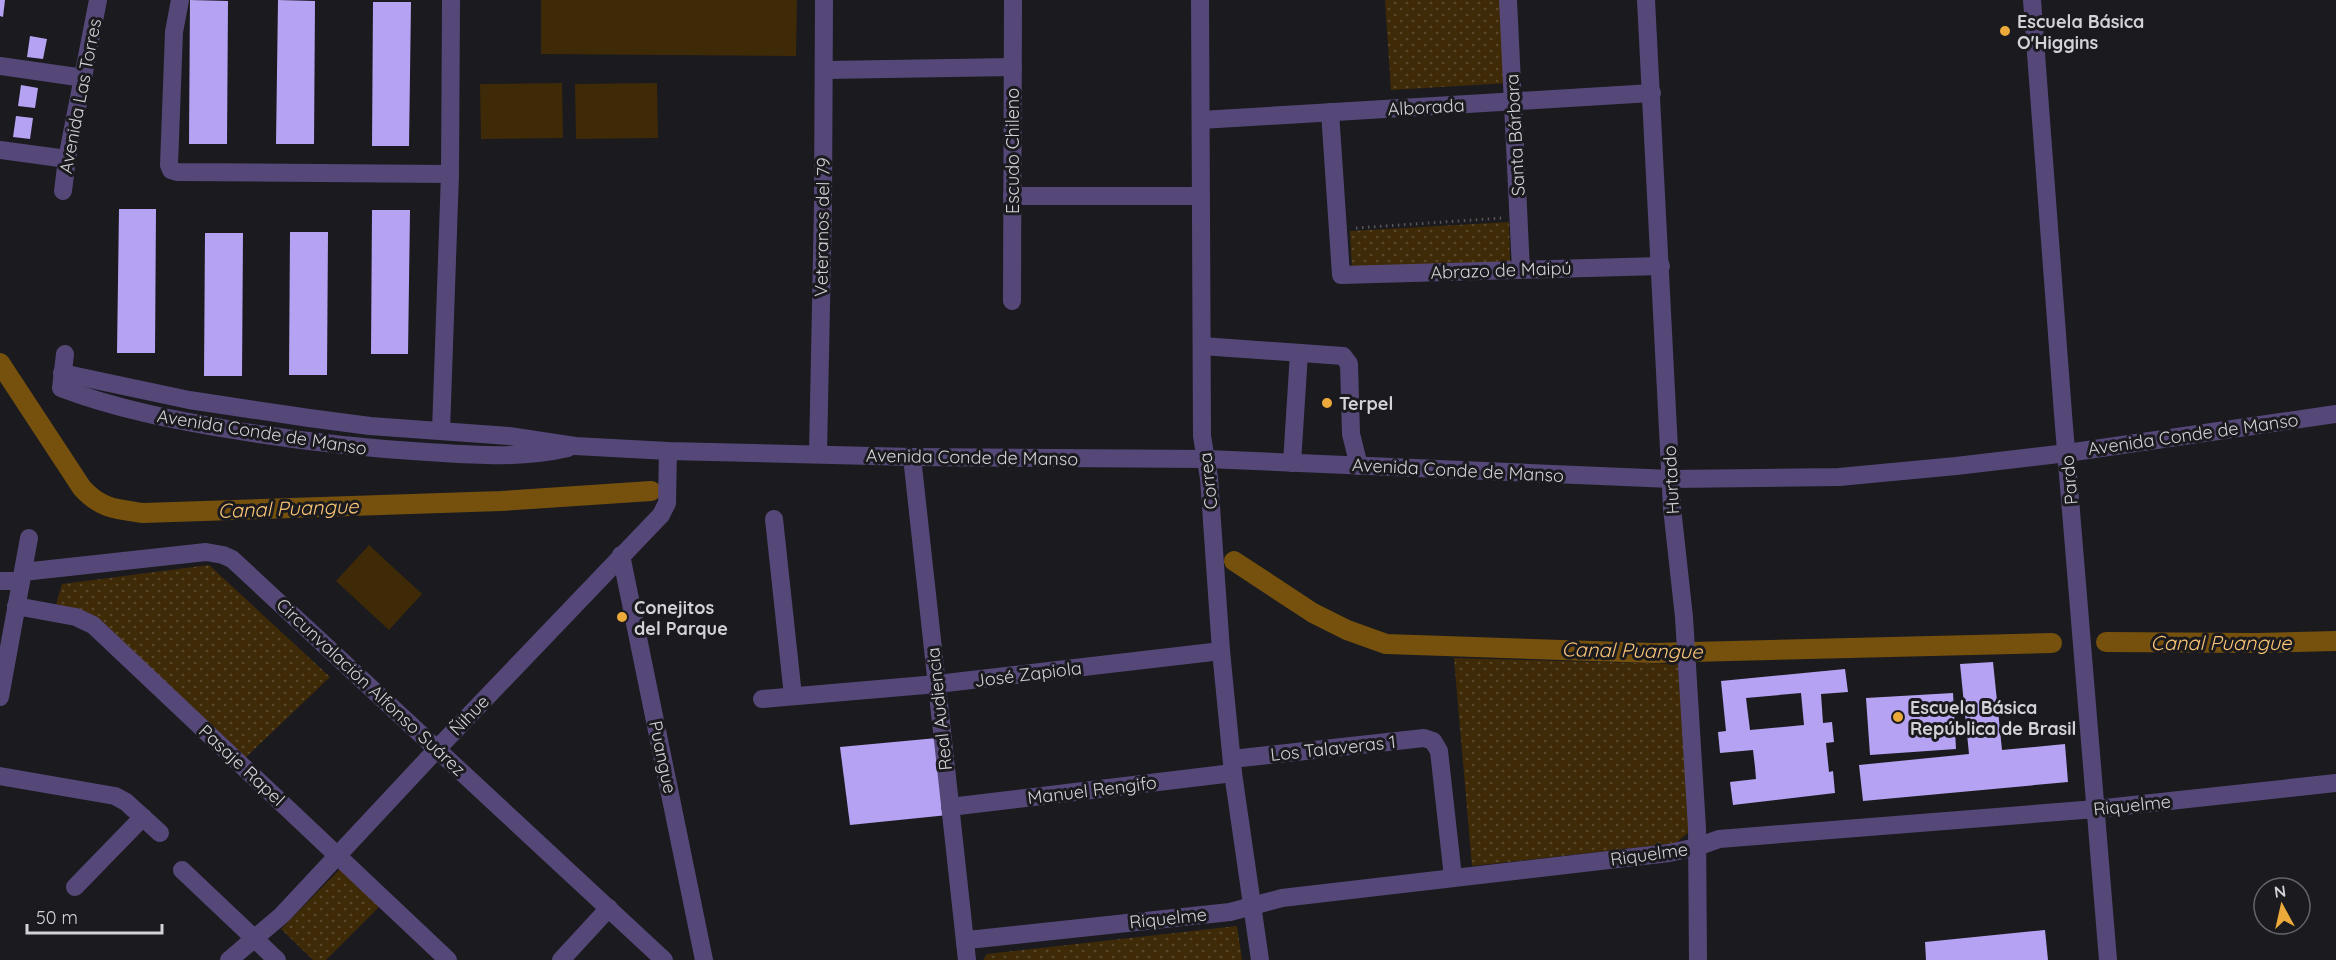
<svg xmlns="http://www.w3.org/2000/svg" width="2336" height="960" font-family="Quicksand,sans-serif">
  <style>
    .grass { fill: url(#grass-dots) }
    .garden { fill: #3f2a07 }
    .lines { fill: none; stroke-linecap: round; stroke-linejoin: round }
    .canal { stroke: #75510d; stroke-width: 20 }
    .building { fill: #b6a2f2; fill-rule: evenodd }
    .path { stroke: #57565b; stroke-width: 3; stroke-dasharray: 1.5 4.5; stroke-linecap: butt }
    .minor { stroke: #554878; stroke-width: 18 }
    .poi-dot { fill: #ebaa39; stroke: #1b1a1f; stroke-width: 2 }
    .labels { text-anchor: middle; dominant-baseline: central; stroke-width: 6; stroke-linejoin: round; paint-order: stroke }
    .poi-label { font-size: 18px; font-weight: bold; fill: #d3d3d7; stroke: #1b1a1f; text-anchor: start }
    .street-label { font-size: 18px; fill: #d3d3d7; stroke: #1b1a1f }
    .water-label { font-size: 20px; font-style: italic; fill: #fbc676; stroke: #1b1a1f }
  </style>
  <defs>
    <pattern id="grass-dots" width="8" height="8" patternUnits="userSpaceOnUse" patternTransform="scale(1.5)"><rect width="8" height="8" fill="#3f2a07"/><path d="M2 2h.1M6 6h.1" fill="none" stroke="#5a482a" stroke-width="1.8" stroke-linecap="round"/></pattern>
  </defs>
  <rect width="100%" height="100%" fill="#1b1a1f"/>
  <g class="grass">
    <polygon points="1385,0 1504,0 1508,83 1391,90"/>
    <polygon points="1509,222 1510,261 1352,270 1350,231"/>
    <polygon points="209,565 330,677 245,758 56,605 62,584"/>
    <polygon points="1454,658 1678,664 1689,832 1676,843 1472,866"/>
    <polygon points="343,866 382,904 326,960 313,960 281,929"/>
    <polygon points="1237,926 1242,960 983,960 987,954"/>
  </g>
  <g class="garden">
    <polygon points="541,0 797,0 796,56 541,54"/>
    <polygon points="562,83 563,138 481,139 480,84"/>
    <polygon points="657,83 658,138 576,139 575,84"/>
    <polygon points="369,545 422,594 389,630 336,581"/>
  </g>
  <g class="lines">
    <g class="canal">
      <path d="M0 363 82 488C101 509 116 509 143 513L501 501 651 491"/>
      <polyline points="1234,561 1313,613 1347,630 1386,644 1653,653 2052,643"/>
      <polyline points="2106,642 2257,643 2336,641"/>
    </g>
  </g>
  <g class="building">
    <polygon points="0,0 5,0 3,17 0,16"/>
    <polygon points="190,0 228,1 227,144 189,144"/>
    <polygon points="278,0 315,1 314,144 276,144"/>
    <polygon points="373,2 411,2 409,146 372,146"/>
    <polygon points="30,36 47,39 43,59 27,57"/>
    <polygon points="21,85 38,88 35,108 18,106"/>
    <polygon points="16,116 33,118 30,139 13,137"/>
    <polygon points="119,209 156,209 155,353 117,353"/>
    <polygon points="372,210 410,210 408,354 371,354"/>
    <polygon points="290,232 328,232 327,375 289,375"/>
    <polygon points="205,233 243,233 242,376 204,376"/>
    <polygon points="1993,662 2002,750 2065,744 2068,782 1863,801 1859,765 1969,754 1960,664"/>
    <path d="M1845 669 1848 692 1821 694 1823 723 1832 722 1834 742 1826 743 1829 772 1833 771 1835 793 1733 805 1730 782 1756 779 1755 767 1753 750 1720 753 1718 732 1726 731 1721 681ZM1801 693 1804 725 1750 730 1746 698Z"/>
    <polygon points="1953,693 1956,749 1870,755 1866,698"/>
    <polygon points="937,738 948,815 850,825 840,747"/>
    <polygon points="2045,930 2048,960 1926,960 1925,942"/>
  </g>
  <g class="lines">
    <polyline class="path" points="1356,228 1502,218"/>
    <g class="minor">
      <polyline points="180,0 174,32 169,165 171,170 177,172 450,174"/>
      <polyline points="1200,0 1202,436 1209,478 1221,651 1233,773 1260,960"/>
      <polyline points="1508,0 1521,270"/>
      <polyline points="1646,0 1672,508 1684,617 1697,828 1698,960"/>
      <polyline points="2032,0 2063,414 2108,960"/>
      <polyline points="0,66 84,78"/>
      <polyline points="825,70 1013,67"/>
      <polyline points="1330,112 1341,275 1661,266"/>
      <polyline points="1201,120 1652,93"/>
      <polyline points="0,150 67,159"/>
      <polyline points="63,191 67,159 98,0"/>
      <polyline points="1012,196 1201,196"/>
      <polyline points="1012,301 1013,0"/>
      <polyline points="1202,346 1343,356 1349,364 1351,434 1359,466"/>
      <path d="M65 354 61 388C116 409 174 420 233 430 299 441 360 448 427 452 474 455 521 459 568 448"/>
      <polyline points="62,373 189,400 309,418 370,426 509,436 575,446 668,451 912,457 1207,459 1671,479 1839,477 1956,466 2067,453 2336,414"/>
      <polyline points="441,431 450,174 451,0"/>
      <polyline points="818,454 823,206 824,0"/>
      <polyline points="912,457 967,960"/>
      <polyline points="1292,463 1299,353"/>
      <polyline points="774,519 793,696"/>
      <polyline points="621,555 704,960"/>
      <polyline points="23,572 206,552 223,555 232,559 664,960"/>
      <polyline points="0,581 21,581"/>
      <polyline points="16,606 76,617 93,625 448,960"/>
      <polyline points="0,697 29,538"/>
      <polyline points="762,699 937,684 1221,651"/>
      <polyline points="1232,759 1424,738 1433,741 1439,751 1453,877"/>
      <polyline points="0,776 115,796 126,802 160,833"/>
      <polyline points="950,807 1233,773"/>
      <polyline points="182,870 277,960"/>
      <polyline points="75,887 143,817"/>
      <polyline points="965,943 968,940 1230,912 1282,898 1669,853 1697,847 1719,839 2096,809 2336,783"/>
      <polyline points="229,960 282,915 438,748 661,515 667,503 668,451"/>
      <polyline points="561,960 609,908"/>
    </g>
  </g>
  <g class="poi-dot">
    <circle cx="2005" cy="31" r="6"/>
    <circle cx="1327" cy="403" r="6"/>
    <circle cx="622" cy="617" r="6"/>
    <circle cx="1898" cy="717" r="6"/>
  </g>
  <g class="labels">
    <g class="poi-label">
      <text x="2017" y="21">Escuela Básica<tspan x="2017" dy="21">O'Higgins</tspan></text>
      <text x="1339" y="403">Terpel</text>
      <text x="634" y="607">Conejitos<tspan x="634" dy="21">del Parque</tspan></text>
      <text x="1910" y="707">Escuela Básica<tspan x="1910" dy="21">República de Brasil</tspan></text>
    </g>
    <g class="street-label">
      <text transform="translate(80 96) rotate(-79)">Avenida Las Torres</text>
      <text transform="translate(1426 107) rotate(-3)">Alborada</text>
      <text transform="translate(1515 135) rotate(-93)">Santa Bárbara</text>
      <text transform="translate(1012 151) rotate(-90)">Escudo Chileno</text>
      <text transform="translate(822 227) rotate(-89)">Veteranos del 79</text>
      <text transform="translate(1501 270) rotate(-2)">Abrazo de Maipú</text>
      <text transform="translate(262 432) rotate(9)">Avenida Conde de Manso</text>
      <text transform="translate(2193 434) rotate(-8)">Avenida Conde de Manso</text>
      <text transform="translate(972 457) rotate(1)">Avenida Conde de Manso</text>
      <text transform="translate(1458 470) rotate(3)">Avenida Conde de Manso</text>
      <text transform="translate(1671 480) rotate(-93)">Hurtado</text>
      <text transform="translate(2069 480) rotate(-95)">Pardo</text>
      <text transform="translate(1208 481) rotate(-96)">Correa</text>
      <text transform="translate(1028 674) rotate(-7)">José Zapiola</text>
      <text transform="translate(371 687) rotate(43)">Circunvalación Alfonso Suárez</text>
      <text transform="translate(939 709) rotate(-96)">Real Audiencia</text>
      <text transform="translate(469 715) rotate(-46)">Ñihue</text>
      <text transform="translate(1333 748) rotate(-6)">Los Talaveras 1</text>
      <text transform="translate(663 757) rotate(78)">Puangue</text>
      <text transform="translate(242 765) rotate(43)">Pasaje Rapel</text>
      <text transform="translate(1092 790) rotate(-7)">Manuel Rengifo</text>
      <text transform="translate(2132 805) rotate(-6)">Riquelme</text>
      <text transform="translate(1649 854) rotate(-8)">Riquelme</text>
      <text transform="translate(1168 918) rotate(-6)">Riquelme</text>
    </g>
    <g class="water-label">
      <text transform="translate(288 508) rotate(-2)">Canal Puangue</text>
      <text x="2221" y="642">Canal Puangue</text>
      <text transform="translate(1632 650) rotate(1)">Canal Puangue</text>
    </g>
  </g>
  <g transform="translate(2282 906) rotate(352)"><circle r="28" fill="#1b1a1f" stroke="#656469" stroke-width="1.5"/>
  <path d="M0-4.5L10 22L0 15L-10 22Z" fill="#ebaa39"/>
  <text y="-9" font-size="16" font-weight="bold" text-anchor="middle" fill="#d3d3d7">N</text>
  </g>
  <path d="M27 924v9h135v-9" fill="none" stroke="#d3d3d7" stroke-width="3"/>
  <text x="36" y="924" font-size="18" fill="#d3d3d7" stroke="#1b1a1f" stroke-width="4.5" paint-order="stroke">50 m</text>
</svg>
